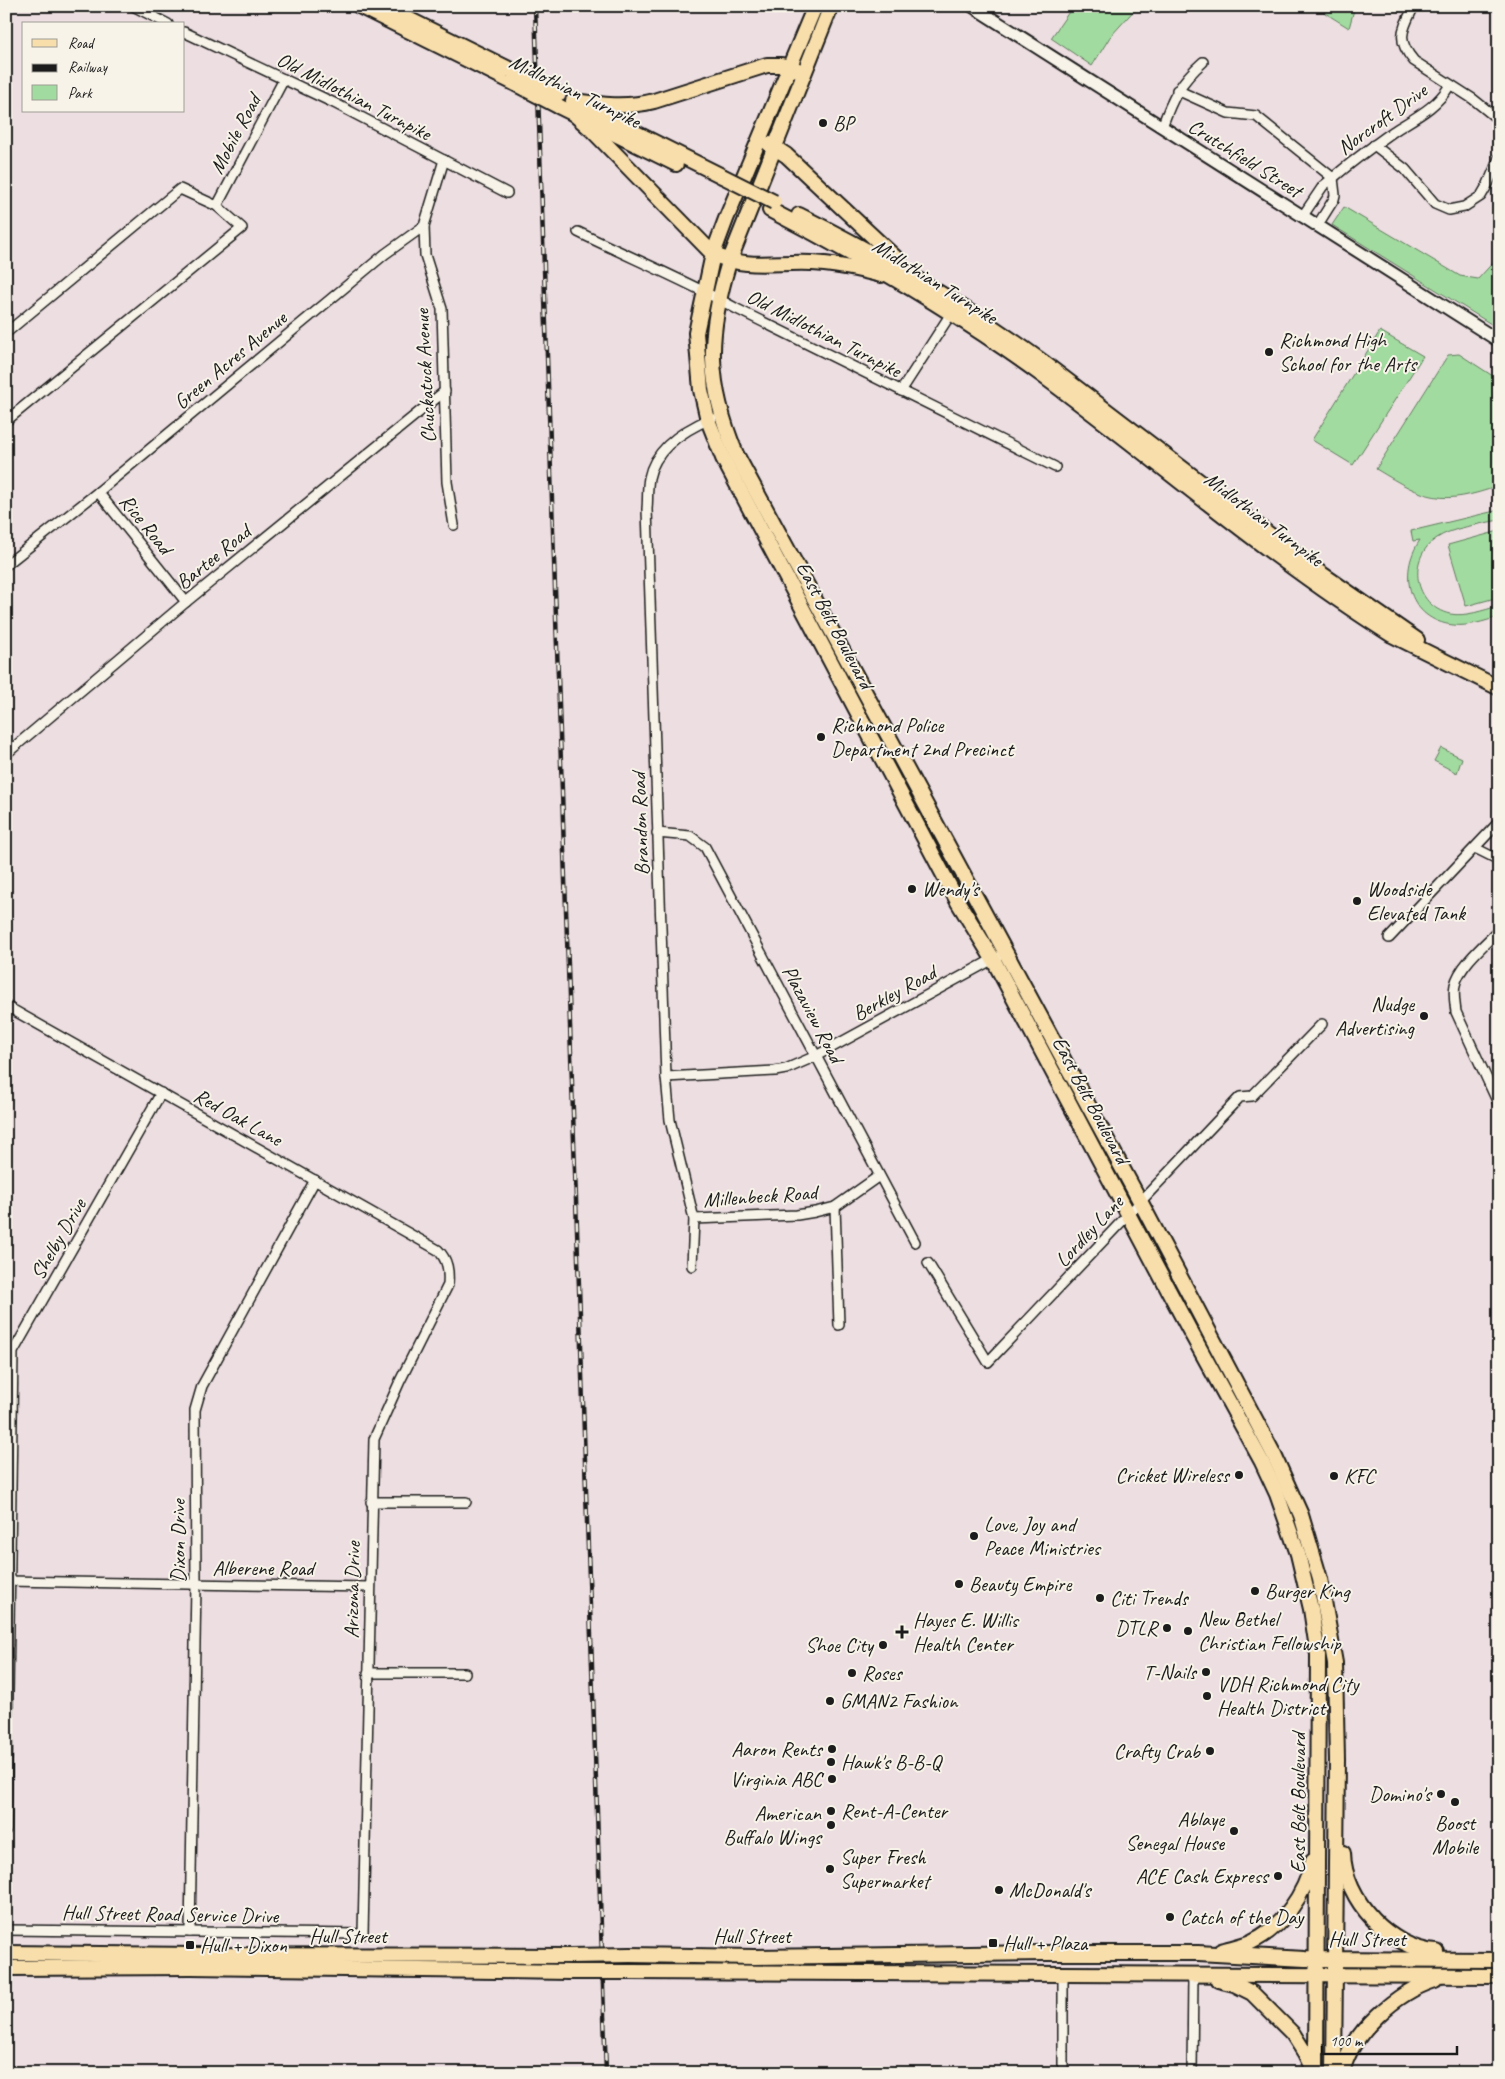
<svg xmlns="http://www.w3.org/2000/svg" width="1505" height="2079" font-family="Caveat,sans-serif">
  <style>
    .green { fill: #a2db9f; stroke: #5f7c5e }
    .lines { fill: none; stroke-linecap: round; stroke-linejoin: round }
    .minor-casing { stroke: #1c1c1c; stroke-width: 12 }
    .tertiary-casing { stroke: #1c1c1c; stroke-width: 15 }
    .primary-casing { stroke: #1c1c1c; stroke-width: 18 }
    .minor { stroke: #f7f3e8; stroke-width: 9 }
    .tertiary { stroke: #f7f3e8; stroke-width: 11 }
    .primary { stroke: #f8deab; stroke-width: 14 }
    .rail-casing { stroke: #1c1c1c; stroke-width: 4.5 }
    .rail { stroke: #f7f3e8; stroke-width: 2.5; stroke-dasharray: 8; stroke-linecap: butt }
    .primary-bridge-casing { stroke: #1c1c1c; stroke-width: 18; stroke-linecap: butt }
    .primary-bridge { stroke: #f8deab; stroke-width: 14 }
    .poi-dot { fill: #1c1c1c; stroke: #f7f3e8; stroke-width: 2 }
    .labels { text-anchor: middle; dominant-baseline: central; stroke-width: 4; stroke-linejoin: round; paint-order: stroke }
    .street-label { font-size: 21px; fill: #1c1c1c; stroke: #f7f3e8 }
    .poi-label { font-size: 21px; fill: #1c1c1c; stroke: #f7f3e8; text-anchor: start }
  </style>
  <rect width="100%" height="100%" fill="#eddee1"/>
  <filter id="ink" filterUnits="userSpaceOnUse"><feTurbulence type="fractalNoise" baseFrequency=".02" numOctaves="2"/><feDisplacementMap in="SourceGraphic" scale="10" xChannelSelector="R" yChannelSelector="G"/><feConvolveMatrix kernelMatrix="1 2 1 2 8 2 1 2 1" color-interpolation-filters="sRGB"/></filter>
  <g filter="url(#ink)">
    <g class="green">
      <polygon points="1073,6 1138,6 1110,37 1092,66 1051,38"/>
      <polygon points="1321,6 1355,6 1349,28 1325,13"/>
      <polygon points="1344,207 1460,276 1478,279 1499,256 1499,329 1332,225"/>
      <polygon points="1380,331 1423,356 1353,465 1312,440"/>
      <path d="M1459 354 1499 380V486C1441 506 1427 500 1376 469L1448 355Z"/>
      <path d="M1499 510V520C1481 524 1451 528 1437 538 1406 558 1414 606 1450 614 1466 617 1483 610 1499 606V617C1484 621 1468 627 1453 625 1409 620 1397 574 1420 540L1413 541 1411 531Z"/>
      <polygon points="1499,531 1499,597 1466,606 1448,545"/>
      <polygon points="1441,748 1462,758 1457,773 1434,761"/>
    </g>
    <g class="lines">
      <g class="minor-casing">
        <g id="minor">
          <polyline points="133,6 168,24"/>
          <path d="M1414 6C1403 29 1395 39 1414 61L1473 99 1499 120"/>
          <polyline points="184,32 334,103 507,193"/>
          <path d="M1177 90 1228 113 1256 116 1333 178C1352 161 1373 146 1394 131 1416 117 1436 108 1450 85"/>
          <path d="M1162 127C1172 99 1180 82 1203 62"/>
          <polyline points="1374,145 1405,169 1435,204 1449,210 1464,207 1481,196 1488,184 1499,158"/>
          <polyline points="217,206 284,79"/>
          <polyline points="1302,217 1323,186 1333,178 1335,195 1334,199 1317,226"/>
          <polyline points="424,226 425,255 442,309 447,482 454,525"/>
          <path d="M578 232C631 258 685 280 737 309L1055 467"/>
          <polyline points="6,333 180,189 217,206 242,228 6,421"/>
          <polyline points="901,391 952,312"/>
          <polyline points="98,492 186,602"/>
          <polyline points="6,565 98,492 385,254 424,226 444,160"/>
          <polyline points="6,754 186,602 445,391"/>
          <polyline points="657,833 690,836 705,847 915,1242"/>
          <polyline points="1475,848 1499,860"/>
          <path d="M1499 930C1485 944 1459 966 1455 985 1453 994 1455 1003 1456 1012L1499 1105"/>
          <polyline points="1389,938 1499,822"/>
          <path d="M6 1006 438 1250C448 1260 449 1271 448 1285L400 1381 374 1439 363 1934 6 1930"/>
          <polyline points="666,1077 775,1071 786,1069 816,1056 997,957"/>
          <polyline points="835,1207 839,1325"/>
          <polyline points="694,1219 797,1215 815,1212 835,1207 879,1176"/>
          <polyline points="928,1263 988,1362 1240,1097 1252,1096 1322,1024"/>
          <path d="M692 1266 694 1219 670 1120 666 1077 647 509C648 499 647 488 649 478 655 448 686 429 712 418"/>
          <polyline points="371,1502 466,1502"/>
          <polyline points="6,1581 369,1587"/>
          <polyline points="368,1673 465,1673"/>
          <polyline points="6,1830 13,1352 161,1093"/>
          <polyline points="190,1932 196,1585 195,1410 202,1386 315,1180"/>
          <polyline points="1063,1974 1063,2073"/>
          <polyline points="1192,2073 1193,1974"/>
        </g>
      </g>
      <g class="tertiary-casing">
        <polyline id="tertiary" points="972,6 1499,341"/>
      </g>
      <g class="primary-casing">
        <g id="primary">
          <polyline points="359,6 512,82"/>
          <polyline points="382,6 511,70"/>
          <polyline points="815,6 726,219 713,254 696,333 701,390 708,420 723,458 958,902 993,959 1189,1329 1262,1462 1277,1494 1298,1554 1311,1609 1318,1655 1316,2073"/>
          <path d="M831 6 729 262C707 335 706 382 736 454L1140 1201 1274 1455 1301 1515 1320 1579 1335 1663 1337 1760 1334 2073"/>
          <path d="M573 101C601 105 627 108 654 101L767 65H781L798 70"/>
          <polyline points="558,106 676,164"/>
          <polyline points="584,107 722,176"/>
          <path d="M573 113 592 130 713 254C746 270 777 261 812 263 836 264 858 269 881 275"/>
          <polyline points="769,144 786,155 899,261"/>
          <path d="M770 210C865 259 956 312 1042 375 1159 461 1269 558 1392 635L1499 688"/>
          <path d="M799 215C885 258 966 306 1044 363L1313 568 1417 640"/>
          <path d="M1343 1853C1344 1900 1390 1949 1437 1952"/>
          <path d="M1221 1951C1231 1948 1242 1946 1251 1942 1283 1927 1305 1894 1313 1861"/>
          <polyline points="6,1953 197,1955 570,1956"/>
          <polyline points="630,1955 754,1957 1044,1953 1198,1953 1305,1959 1499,1960"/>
          <polyline points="6,1968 191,1967 570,1972"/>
          <polyline points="630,1972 1499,1976"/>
          <polyline points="1218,1980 1234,1984 1252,1993 1293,2034 1305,2053 1314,2072"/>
          <path d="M1342 2073C1351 2032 1397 1992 1435 1980"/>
        </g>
      </g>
      <use href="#minor" class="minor"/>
      <use href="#tertiary" class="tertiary"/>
      <use href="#primary" class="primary"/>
      <g class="rail-casing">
        <polyline id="rail" points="535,6 606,2073"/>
      </g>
      <use href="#rail" class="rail"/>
      <g class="primary-bridge-casing">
        <g id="primary-bridge">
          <polyline points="511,70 558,94"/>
          <polyline points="512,82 558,106"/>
          <polyline points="722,176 774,202"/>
          <polyline points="570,1956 630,1955"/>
          <polyline points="570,1972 630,1972"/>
        </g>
      </g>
      <use href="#primary-bridge" class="primary-bridge"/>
    </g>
  </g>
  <g class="poi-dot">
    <circle cx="823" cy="123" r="5"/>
    <circle cx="1269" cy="352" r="5"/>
    <circle cx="821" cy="737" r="5"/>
    <circle cx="912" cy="889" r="5"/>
    <circle cx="1357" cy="901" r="5"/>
    <circle cx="1424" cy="1016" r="5"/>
    <circle cx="1239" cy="1475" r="5"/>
    <circle cx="1334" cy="1476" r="5"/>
    <circle cx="974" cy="1536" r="5"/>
    <circle cx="959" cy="1584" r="5"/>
    <circle cx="1255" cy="1591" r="5"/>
    <circle cx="1100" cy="1598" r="5"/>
    <circle cx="1167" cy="1628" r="5"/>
    <circle cx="1188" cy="1631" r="5"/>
    <path d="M899.5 1624.5h5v5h5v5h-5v5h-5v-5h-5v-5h5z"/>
    <circle cx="883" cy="1645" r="5"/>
    <circle cx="1206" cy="1672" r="5"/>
    <circle cx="852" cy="1673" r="5"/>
    <circle cx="1207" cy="1696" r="5"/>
    <circle cx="830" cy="1701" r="5"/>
    <circle cx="832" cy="1749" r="5"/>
    <circle cx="1210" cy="1751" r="5"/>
    <circle cx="831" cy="1762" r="5"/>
    <circle cx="832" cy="1779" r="5"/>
    <circle cx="1441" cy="1794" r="5"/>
    <circle cx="1455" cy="1802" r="5"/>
    <circle cx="831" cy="1811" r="5"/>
    <circle cx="831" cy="1825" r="5"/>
    <circle cx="1234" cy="1831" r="5"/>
    <circle cx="830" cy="1869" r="5"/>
    <circle cx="1278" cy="1876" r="5"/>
    <circle cx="999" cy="1890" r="5"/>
    <circle cx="1170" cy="1917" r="5"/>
    <rect x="988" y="1938" width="10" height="10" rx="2.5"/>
    <rect x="185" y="1940" width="10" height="10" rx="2.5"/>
  </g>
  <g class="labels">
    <g class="street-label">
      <text transform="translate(575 91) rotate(26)">Midlothian Turnpike</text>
      <text transform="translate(354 96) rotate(27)">Old Midlothian Turnpike</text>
      <text transform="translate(1382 119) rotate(-36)">Norcroft Drive</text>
      <text transform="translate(235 134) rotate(-62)">Mobile Road</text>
      <text transform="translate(1245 158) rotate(32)">Crutchfield Street</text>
      <text transform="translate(935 281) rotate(32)">Midlothian Turnpike</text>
      <text transform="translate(824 333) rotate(27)">Old Midlothian Turnpike</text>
      <text transform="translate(230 360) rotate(-40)">Green Acres Avenue</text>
      <text transform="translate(425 376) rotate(-93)">Chuckatuck Avenue</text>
      <text transform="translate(1264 519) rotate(37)">Midlothian Turnpike</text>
      <text transform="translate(146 524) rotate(51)">Rice Road</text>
      <text transform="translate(213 557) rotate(-39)">Bartee Road</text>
      <text transform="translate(835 625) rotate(62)">East Belt Boulevard</text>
      <text transform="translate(640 824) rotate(-92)">Brandon Road</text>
      <text transform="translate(894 993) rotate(-29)">Berkley Road</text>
      <text transform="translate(813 1014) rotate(62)">Plazaview Road</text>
      <text transform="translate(1091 1100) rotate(62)">East Belt Boulevard</text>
      <text transform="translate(238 1117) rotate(29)">Red Oak Lane</text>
      <text transform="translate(760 1196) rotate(-4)">Millenbeck Road</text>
      <text transform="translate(1089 1231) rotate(-47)">Lordley Lane</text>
      <text transform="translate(58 1239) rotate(-60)">Shelby Drive</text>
      <text transform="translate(178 1541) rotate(-90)">Dixon Drive</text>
      <text x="263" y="1568">Alberene Road</text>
      <text transform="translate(352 1590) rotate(-89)">Arizona Drive</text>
      <text transform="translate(1298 1803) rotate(-90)">East Belt Boulevard</text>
      <text transform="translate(170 1914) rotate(1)">Hull Street Road Service Drive</text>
      <text x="348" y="1936">Hull Street</text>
      <text x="752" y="1936">Hull Street</text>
      <text x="1367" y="1939">Hull Street</text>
    </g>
    <g class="poi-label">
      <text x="833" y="123">BP</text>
      <text x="1279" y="340">Richmond High<tspan x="1279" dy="24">School for the Arts</tspan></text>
      <text x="831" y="725">Richmond Police<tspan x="831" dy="24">Department 2nd Precinct</tspan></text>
      <text x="922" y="889">Wendy's</text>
      <text x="1367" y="889">Woodside<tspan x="1367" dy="24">Elevated Tank</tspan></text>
      <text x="1414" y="1004" text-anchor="end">Nudge<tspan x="1414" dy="24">Advertising</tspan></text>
      <text x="1229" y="1475" text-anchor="end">Cricket Wireless</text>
      <text x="1344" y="1476">KFC</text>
      <text x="984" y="1524">Love, Joy and<tspan x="984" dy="24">Peace Ministries</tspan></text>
      <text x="969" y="1584">Beauty Empire</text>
      <text x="1265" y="1591">Burger King</text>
      <text x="1110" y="1598">Citi Trends</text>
      <text x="1198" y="1619">New Bethel<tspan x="1198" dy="24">Christian Fellowship</tspan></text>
      <text x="913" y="1620">Hayes E. Willis<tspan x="913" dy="24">Health Center</tspan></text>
      <text x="1157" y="1628" text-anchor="end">DTLR</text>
      <text x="873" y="1645" text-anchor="end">Shoe City</text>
      <text x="1196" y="1672" text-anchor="end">T-Nails</text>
      <text x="862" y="1673">Roses</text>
      <text x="1217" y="1684">VDH Richmond City<tspan x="1217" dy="24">Health District</tspan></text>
      <text x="840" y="1701">GMAN2 Fashion</text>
      <text x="822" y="1749" text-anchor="end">Aaron Rents</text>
      <text x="1200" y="1751" text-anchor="end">Crafty Crab</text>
      <text x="841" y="1762">Hawk's B-B-Q</text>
      <text x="822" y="1779" text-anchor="end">Virginia ABC</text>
      <text x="1431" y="1794" text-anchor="end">Domino's</text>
      <text x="841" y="1811">Rent-A-Center</text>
      <text x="821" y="1813" text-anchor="end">American<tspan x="821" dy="24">Buffalo Wings</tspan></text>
      <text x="1224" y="1819" text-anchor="end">Ablaye<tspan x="1224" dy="24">Senegal House</tspan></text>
      <text x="1455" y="1823" text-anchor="middle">Boost<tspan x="1455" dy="24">Mobile</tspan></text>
      <text x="840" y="1857">Super Fresh<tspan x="840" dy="24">Supermarket</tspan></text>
      <text x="1268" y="1876" text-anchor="end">ACE Cash Express</text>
      <text x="1009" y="1890">McDonald's</text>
      <text x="1180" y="1917">Catch of the Day</text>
      <text x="1003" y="1943">Hull + Plaza</text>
      <text x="200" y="1945">Hull + Dixon</text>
    </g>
  </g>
  <rect width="1505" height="2079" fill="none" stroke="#f7f3e8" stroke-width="25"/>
  <rect x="12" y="12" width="1480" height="2054" fill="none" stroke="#1c1c1c" stroke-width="2" filter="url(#ink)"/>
  <rect x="22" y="22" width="162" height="90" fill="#f7f3e8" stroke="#9f9d96"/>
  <rect x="32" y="39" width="25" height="8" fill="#f8deab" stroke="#9f9d96"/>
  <text x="68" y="48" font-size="15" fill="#1c1c1c">Road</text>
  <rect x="32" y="64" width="25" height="8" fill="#1c1c1c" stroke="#9f9d96"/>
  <text x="68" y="72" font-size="15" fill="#1c1c1c">Railway</text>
  <rect x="32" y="85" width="25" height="15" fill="#a2db9f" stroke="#9f9d96"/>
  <text x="68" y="98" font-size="15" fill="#1c1c1c">Park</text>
  <path d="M1322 2046v8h135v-8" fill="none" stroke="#1c1c1c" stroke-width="2.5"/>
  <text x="1330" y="2046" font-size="15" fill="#1c1c1c" stroke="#f7f3e8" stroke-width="4" paint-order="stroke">100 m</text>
</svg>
